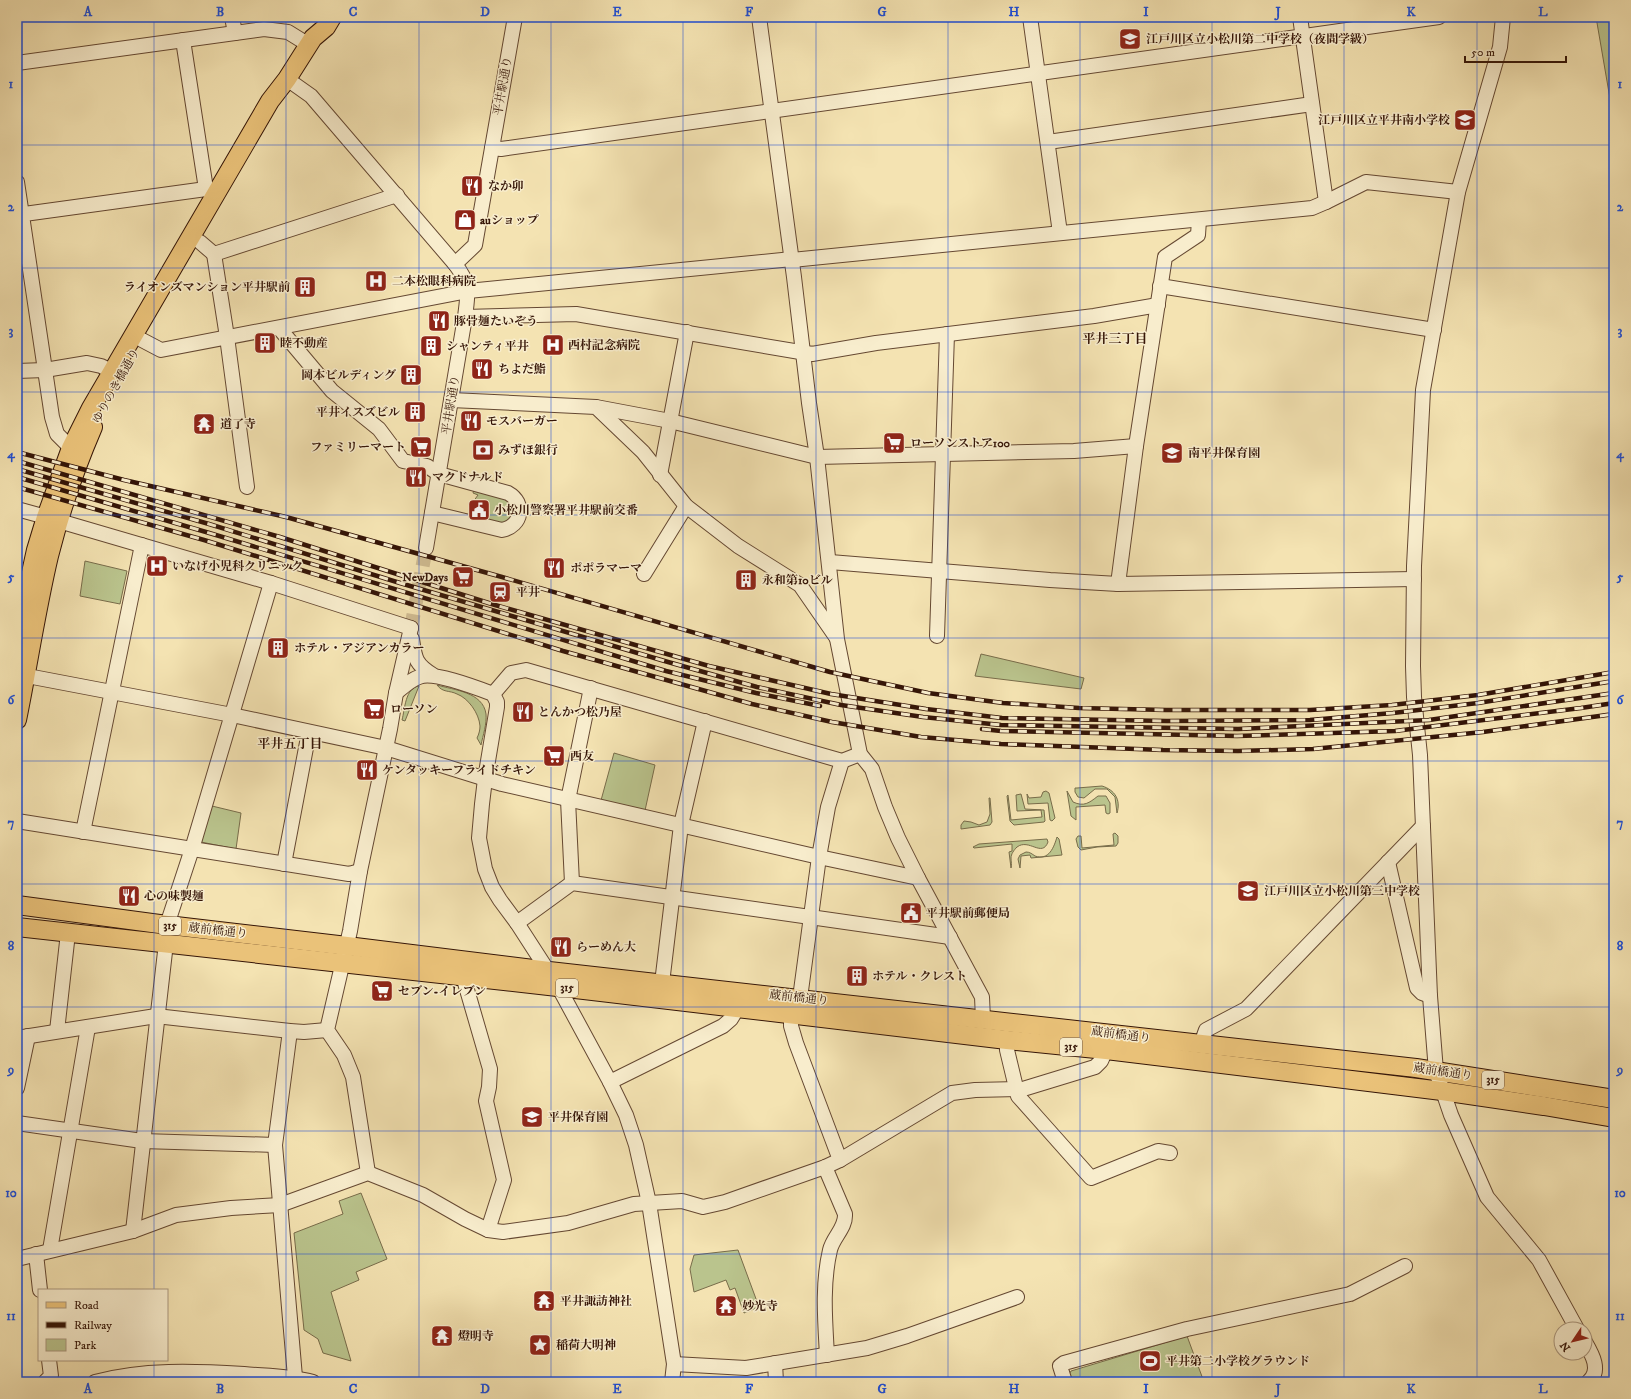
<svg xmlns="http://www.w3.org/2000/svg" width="1631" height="1399" font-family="'IM FELL DW Pica','Noto Serif JP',serif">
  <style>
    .green { fill: #bac48d; stroke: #786c4a }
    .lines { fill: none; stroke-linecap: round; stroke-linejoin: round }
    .minor-tunnel { stroke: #ceba90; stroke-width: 14; stroke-dasharray: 14 7; stroke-linecap: butt }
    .minor-casing { stroke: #654832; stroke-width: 16 }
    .major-casing { stroke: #351507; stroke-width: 20 }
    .minor { stroke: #f8edcd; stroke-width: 14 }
    .major { stroke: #eac279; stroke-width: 18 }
    .rail-casing { stroke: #351507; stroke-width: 4.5 }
    .rail { stroke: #f8edcd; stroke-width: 3; stroke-dasharray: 9; stroke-linecap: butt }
    .grid { fill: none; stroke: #1d4ed8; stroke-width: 1; stroke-opacity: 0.55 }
    .labels { text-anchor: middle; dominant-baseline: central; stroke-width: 3; stroke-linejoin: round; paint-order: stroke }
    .shield { fill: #f8edcd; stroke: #705642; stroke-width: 1 }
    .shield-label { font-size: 11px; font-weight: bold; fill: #351507 }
    .poi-label { font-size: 12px; font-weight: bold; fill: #351507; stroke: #f8edcd; text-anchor: start }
    .street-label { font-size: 12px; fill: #351507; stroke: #f8edcd }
    .neighbourhood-label { font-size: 13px; font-weight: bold; fill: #351507; stroke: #f8edcd }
    .neatline { fill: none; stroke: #1d4ed8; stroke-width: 1.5 }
    .grid-label { font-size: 13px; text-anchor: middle; font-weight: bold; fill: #1d4ed8 }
  </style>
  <rect width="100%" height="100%" fill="#f4e3b2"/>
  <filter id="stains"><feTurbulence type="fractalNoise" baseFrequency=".005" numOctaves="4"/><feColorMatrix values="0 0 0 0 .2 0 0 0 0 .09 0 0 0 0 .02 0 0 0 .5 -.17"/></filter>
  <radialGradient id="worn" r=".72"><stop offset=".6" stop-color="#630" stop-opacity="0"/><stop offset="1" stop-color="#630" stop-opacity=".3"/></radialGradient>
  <g class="green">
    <polygon points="1596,17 1614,17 1614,122"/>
    <polygon points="474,489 510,499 516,513 505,524 485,520 487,506 473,502 478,495 473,493"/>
    <polygon points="85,561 127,571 120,604 80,596"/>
    <polygon points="981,654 1084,678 1081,689 975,676"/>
    <path d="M437 685C454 690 483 692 486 714 487 724 483 735 481 745L477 738C479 734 480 730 480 726 479 713 468 698 457 694 449 690 443 693 437 685Z"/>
    <path d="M419 686 405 721 402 720C405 709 405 688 419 686Z"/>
    <polygon points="614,753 655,765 644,815 600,804"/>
    <path d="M1102 786C1115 790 1121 800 1117 813L1115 797 1107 789H1095L1084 798 1078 797 1075 792V788H1077Z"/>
    <polygon points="1046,791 1049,793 1055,818 1052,821 1050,820 1048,803 1028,804 1027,794 1029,798 1041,797 1043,792"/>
    <path d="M1067 791 1073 802C1084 807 1089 803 1098 796H1106L1110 803V813L1108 814 1106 813 1105 805 1076 807V820L1071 816Z"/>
    <polygon points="1021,794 1025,809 1044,810 1045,821 1044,822 1014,825 1010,821 1007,796 1008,795 1011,820 1042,817 1041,810 1017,811 1016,795"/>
    <polygon points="989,798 990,798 992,822 990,825 961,829 961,825 964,821 971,822 979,825 987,822 990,814"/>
    <polygon points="212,806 241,813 236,849 201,842"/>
    <polygon points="1115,833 1118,836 1118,843 1116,846 1097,847 1081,850 1078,847 1076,839 1078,836 1081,836 1082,848 1114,845 1113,834"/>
    <path d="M1057 837 1059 839 1062 855 1031 858 1030 855 1021 856 1020 868 1018 859 1020 855 1026 852C1030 852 1032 854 1035 856 1049 861 1054 847 1057 837Z"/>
    <path d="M1047 839 1048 842C1042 858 1029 838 1017 847 1014 850 1011 854 1011 858 1011 862 1012 865 1011 868L1009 852 1012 851V844L974 848 973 847 979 844Z"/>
    <polygon points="361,1193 387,1259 356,1272 359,1280 331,1292 351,1361 323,1353 318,1339 304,1330 294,1233 343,1214 339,1201"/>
    <polygon points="738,1250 759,1307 744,1313 735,1288 730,1290 726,1280 694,1292 690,1269 694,1255"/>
    <polygon points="1187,1336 1204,1382 1071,1382 1068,1376 1071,1371"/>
  </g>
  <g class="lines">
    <polyline class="minor-tunnel" points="411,628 426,548"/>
    <g class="minor-casing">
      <g id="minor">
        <polyline points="232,17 235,33"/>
        <polyline points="759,17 794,277 809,403 817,457 837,639 860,754 872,769 885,807 898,838 918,878 982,997 983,1019"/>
        <polyline points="1030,17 1060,233"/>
        <polyline points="1300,17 1326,202"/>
        <polyline points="1503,17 1500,47 1458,192 1423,390 1422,410 1414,566 1413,666 1414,697 1420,755 1430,996 1436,1071 1451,1115 1487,1197 1539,1260 1577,1329"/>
        <polyline points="183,40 206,189"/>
        <polyline points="17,63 264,29 288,32 309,45"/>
        <path d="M287 79 311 96 455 264C471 285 468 292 465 317L426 548"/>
        <polyline points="1048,142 1312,104"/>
        <polyline points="492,148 501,149 1439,17"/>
        <polyline points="17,182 52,417 57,434 71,448"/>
        <polyline points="17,215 206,189 216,193"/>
        <polyline points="1199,220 1198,235 1165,257 1136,446 1118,584 1414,579"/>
        <polyline points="200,242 214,254 397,195"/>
        <polyline points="214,254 227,337 247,487"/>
        <polyline points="792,260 1312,208 1326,202 1366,182 1458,192"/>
        <polyline points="455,264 475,245 515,17"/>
        <polyline points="1160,286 1434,330"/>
        <polyline points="465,317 576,314 812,354 876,343 1094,316 1158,305"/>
        <path d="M279 328 332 391 379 429 403 461 427 466 439 474 508 493C526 503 522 526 502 530L432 513"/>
        <polyline points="142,340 161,350 468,291 792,259"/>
        <polyline points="17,371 45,370 87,363 101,366 111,371"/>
        <polyline points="451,400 596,407 643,452 686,506 738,546 800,585 836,637"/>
        <polyline points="596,407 670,421 817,457 1074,451 1136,446"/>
        <polyline points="660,475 687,332"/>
        <polyline points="17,509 46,517"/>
        <polyline points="59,521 271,583 411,628"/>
        <polyline points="830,562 1050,580 1118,584"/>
        <polyline points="644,574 686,506"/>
        <polyline points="937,636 947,334"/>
        <path d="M412 639C415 658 415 664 433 675"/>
        <polyline points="17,674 232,715 386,748 502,784 819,857 918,878"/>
        <path d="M396 693C403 687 410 680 419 677 433 671 477 688 493 694L497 702V707L485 779 482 804 479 838 485 869 492 887 500 900 517 923 559 988 610 1082 626 1115 636 1145 649 1203 674 1364 672 1382"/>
        <polyline points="493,694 511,673 526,670 842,761 860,754"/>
        <polyline points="17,821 349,874 360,871"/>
        <polyline points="83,832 142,545"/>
        <polyline points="1388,862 1417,988 1422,993 1430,996"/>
        <polyline points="284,864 309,732"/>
        <polyline points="572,883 568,800 591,688"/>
        <polyline points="517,923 572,883 950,937"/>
        <polyline points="167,925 192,849 271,583"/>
        <polyline points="463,976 490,1069 489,1087 486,1101 504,1180 488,1230"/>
        <polyline points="662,983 681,825 705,721"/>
        <polyline points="800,998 819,857 828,807 842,761"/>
        <polyline points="791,1015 791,1026 796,1043 840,1160"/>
        <polyline points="57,1031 68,933"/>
        <polyline points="290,1031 275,1145 295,1377"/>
        <polyline points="17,1038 156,1016 290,1031 304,1032 327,1030"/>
        <polyline points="1007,1040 1007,1050 1018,1096 1091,1178 1158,1151 1170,1153"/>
        <polyline points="1201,1044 1206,1030 1246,1009 1423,826"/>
        <polyline points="610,1082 723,1026 731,1019 737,1009"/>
        <polyline points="17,1088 28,1036"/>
        <polyline points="17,1123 142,1141 275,1145"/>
        <path d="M825 1167 845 1214C846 1228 833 1237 830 1250 822 1284 825 1320 827 1355"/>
        <polyline points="368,1173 353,1077 344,1055 327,1030 350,931 360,871 390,729 396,693 411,628"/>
        <polyline points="133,1231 166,943"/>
        <polyline points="50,1250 88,1027"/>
        <polyline points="36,1254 40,1290"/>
        <polyline points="17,1259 133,1231 176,1215 231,1208 280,1205 368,1173 423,1195 465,1219 488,1230 503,1232 568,1223 634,1204 682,1201 703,1207 725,1202 825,1167 840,1160 952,1093 975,1090 1023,1089 1095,1067 1101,1061 1106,1050"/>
        <path d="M1585 1342C1592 1354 1602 1371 1588 1382"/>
        <polyline points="775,1363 776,1382"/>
        <polyline points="674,1364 746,1368 867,1348 907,1336 1017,1297"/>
        <polyline points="45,1382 51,1376 49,1360"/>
        <path d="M95 1382C143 1369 194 1371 244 1374 267 1376 290 1376 313 1382"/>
        <polyline points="1065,1382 1060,1366 1064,1363 1187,1329 1350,1294 1405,1266"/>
      </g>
    </g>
    <g class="major-casing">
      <g id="major">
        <polyline points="17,637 36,550 46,517 71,448 91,408 270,101 287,79 313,38 326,27 332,17"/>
        <path d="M17 720C28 666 36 611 49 556 60 512 75 469 93 427"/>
        <polyline points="17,905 167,925 347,946 549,971 1416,1068 1614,1099"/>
        <polyline points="17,927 584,990 1007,1040 1106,1050 1442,1091 1544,1106 1614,1118"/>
      </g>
    </g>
    <use href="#minor" class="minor"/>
    <use href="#major" class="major"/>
    <g class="rail-casing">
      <g id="rail">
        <polyline points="17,452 124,480 286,517 502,577 830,672 928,693 1003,703 1079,708 1166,710 1310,710 1392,705 1478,695 1614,672"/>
        <polyline points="17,461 280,537 495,605 709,666 831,694 926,709 1002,718 1167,721 1310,720 1393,713 1478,703 1614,681"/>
        <polyline points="17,469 209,524 400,583 668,662 757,687 841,705 923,717 1001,725 1238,729 1429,720 1614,693"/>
        <polyline points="17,477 206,532 666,671 756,693 820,706"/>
        <polyline points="17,487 204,540 563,651 752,704 832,722 921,737 1001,744 1163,750 1238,751 1313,749 1483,732 1614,714"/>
        <polyline points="982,729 1001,731 1237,736 1395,731 1581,708 1614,703"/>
      </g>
    </g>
    <use href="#rail" class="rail"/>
  </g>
  <path class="grid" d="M154 17V1290M286 17V1382M419 17V1382M551 17V1382M683 17V1382M816 17V1382M948 17V1382M1080 17V1382M1212 17V1382M1344 17V1382M1477 17V1382M17 145H1614M17 268H1614M17 392H1614M17 515H1614M17 638H1614M17 761H1614M17 884H1614M17 1007H1614M17 1131H1614M17 1254H1614M154 1360V1382"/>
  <defs>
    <g id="school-square" transform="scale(1.15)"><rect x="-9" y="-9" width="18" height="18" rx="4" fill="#8f2418" stroke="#f8edcd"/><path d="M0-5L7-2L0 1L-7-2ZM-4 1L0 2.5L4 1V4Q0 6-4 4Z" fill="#fff"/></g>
    <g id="restaurant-square" transform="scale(1.15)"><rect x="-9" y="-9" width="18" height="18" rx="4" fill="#8f2418" stroke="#f8edcd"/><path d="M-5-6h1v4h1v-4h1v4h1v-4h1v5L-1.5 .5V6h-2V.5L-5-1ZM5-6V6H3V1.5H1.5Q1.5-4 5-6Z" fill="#fff"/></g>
    <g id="shop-square" transform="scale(1.15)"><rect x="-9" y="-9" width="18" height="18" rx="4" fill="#8f2418" stroke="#f8edcd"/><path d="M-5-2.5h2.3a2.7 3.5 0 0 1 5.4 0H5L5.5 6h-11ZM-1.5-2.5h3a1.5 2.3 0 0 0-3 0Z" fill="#fff"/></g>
    <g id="hospital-square" transform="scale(1.15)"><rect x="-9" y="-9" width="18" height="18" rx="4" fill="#8f2418" stroke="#f8edcd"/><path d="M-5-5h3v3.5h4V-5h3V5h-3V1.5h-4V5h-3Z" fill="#fff"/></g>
    <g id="building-square" transform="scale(1.15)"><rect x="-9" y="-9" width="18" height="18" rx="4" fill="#8f2418" stroke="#f8edcd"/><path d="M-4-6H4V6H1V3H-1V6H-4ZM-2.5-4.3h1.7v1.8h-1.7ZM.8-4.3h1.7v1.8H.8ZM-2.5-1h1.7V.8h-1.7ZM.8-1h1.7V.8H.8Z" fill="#fff"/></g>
    <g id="temple-square" transform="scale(1.15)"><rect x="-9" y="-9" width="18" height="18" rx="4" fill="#8f2418" stroke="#f8edcd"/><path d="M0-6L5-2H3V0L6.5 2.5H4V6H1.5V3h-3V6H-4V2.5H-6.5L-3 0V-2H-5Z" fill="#fff"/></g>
    <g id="supermarket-square" transform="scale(1.15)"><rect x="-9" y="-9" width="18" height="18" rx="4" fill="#8f2418" stroke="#f8edcd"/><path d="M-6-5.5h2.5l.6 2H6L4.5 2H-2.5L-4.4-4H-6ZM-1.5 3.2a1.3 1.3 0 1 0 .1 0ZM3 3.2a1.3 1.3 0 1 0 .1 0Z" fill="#fff"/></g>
    <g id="bank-square" transform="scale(1.15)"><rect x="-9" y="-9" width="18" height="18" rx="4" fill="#8f2418" stroke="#f8edcd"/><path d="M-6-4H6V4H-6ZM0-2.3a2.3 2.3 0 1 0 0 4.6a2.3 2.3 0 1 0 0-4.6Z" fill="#fff"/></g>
    <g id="civic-square" transform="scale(1.15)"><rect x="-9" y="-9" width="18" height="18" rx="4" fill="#8f2418" stroke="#f8edcd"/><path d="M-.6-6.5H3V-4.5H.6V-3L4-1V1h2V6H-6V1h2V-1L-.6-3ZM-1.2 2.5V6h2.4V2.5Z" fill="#fff"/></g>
    <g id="station-square" transform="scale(1.15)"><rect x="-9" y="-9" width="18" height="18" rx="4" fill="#8f2418" stroke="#f8edcd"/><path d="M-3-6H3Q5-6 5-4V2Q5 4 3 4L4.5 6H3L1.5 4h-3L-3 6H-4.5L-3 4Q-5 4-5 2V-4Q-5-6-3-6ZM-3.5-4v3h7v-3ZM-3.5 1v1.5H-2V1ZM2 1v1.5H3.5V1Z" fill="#fff"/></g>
    <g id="sight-square" transform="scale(1.15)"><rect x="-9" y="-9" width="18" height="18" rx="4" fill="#8f2418" stroke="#f8edcd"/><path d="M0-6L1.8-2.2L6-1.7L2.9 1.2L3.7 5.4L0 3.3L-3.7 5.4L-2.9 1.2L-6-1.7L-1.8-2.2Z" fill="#fff"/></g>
    <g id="stadium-square" transform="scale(1.15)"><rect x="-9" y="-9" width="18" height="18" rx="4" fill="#8f2418" stroke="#f8edcd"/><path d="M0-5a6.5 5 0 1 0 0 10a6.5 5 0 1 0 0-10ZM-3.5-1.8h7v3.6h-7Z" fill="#fff"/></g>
  </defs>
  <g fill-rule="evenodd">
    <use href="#school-square" x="1130" y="39"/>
    <use href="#school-square" x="1465" y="120"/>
    <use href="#restaurant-square" x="472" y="186"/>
    <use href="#shop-square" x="465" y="220"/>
    <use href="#hospital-square" x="376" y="281"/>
    <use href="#building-square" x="305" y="287"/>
    <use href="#restaurant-square" x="439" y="321"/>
    <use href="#building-square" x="265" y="343"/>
    <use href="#hospital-square" x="553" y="345"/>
    <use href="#building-square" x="431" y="346"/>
    <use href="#restaurant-square" x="482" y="369"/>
    <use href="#building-square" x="411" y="375"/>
    <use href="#building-square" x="415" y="412"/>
    <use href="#restaurant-square" x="471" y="421"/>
    <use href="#temple-square" x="204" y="424"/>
    <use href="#supermarket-square" x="894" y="443"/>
    <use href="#supermarket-square" x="421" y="447"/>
    <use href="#bank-square" x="483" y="450"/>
    <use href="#school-square" x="1172" y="453"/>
    <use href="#restaurant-square" x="416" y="477"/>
    <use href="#civic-square" x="479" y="510"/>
    <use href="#hospital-square" x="157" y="566"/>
    <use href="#restaurant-square" x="554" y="568"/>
    <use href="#supermarket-square" x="463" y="577"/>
    <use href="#building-square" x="746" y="580"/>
    <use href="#station-square" x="500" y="592"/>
    <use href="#building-square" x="278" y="648"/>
    <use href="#supermarket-square" x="374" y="709"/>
    <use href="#restaurant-square" x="523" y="712"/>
    <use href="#supermarket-square" x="554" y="756"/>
    <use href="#restaurant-square" x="367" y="770"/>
    <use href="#school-square" x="1248" y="891"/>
    <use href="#restaurant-square" x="129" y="896"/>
    <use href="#civic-square" x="911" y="913"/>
    <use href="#restaurant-square" x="561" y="947"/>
    <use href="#building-square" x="857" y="976"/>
    <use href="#supermarket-square" x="382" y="991"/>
    <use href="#school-square" x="532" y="1117"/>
    <use href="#temple-square" x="544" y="1301"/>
    <use href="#temple-square" x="726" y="1306"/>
    <use href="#temple-square" x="442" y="1336"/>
    <use href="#sight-square" x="540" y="1345"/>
    <use href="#stadium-square" x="1150" y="1361"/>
  </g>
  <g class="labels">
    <g class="shield">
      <rect x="159" y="917" width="22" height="18" rx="3"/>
      <rect x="556" y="979" width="22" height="18" rx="3"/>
      <rect x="1060" y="1038" width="22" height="18" rx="3"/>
      <rect x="1482" y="1071" width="22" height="18" rx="3"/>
    </g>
    <g class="shield-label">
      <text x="170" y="926">315</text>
      <text x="567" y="988">315</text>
      <text x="1071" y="1047">315</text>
      <text x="1493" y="1080">315</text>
    </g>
    <g class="poi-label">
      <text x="1146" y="39">江戸川区立小松川第二中学校（夜間学級）</text>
      <text x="1450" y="120" text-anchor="end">江戸川区立平井南小学校</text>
      <text x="488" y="186">なか卯</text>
      <text x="480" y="220">auショップ</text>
      <text x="392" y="281">二本松眼科病院</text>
      <text x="290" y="287" text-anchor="end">ライオンズマンション平井駅前</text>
      <text x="454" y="321">豚骨麺たいぞう</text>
      <text x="280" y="343">睦不動産</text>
      <text x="568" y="345">西村記念病院</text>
      <text x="446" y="346">シャンティ平井</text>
      <text x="498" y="369">ちよだ鮨</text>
      <text x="396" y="375" text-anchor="end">岡本ビルディング</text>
      <text x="400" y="412" text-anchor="end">平井イスズビル</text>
      <text x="486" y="421">モスバーガー</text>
      <text x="220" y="424">道了寺</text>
      <text x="910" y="443">ローソンストア100</text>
      <text x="406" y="447" text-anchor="end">ファミリーマート</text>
      <text x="498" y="450">みずほ銀行</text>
      <text x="1188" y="453">南平井保育園</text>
      <text x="432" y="477">マクドナルド</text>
      <text x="494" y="510">小松川警察署平井駅前交番</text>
      <text x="172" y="566">いなげ小児科クリニック</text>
      <text x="570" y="568">ポポラマーマ</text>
      <text x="448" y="577" text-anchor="end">NewDays</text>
      <text x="762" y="580">永和第10ビル</text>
      <text x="516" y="592">平井</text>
      <text x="294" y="648">ホテル・アジアンカラー</text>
      <text x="390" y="709">ローソン</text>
      <text x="538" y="712">とんかつ松乃屋</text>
      <text x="570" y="756">西友</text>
      <text x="382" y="770">ケンタッキーフライドチキン</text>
      <text x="1264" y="891">江戸川区立小松川第三中学校</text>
      <text x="144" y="896">心の味製麺</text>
      <text x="926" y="913">平井駅前郵便局</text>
      <text x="576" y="947">らーめん大</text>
      <text x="872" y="976">ホテル・クレスト</text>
      <text x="398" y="991">セブン-イレブン</text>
      <text x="548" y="1117">平井保育園</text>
      <text x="560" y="1301">平井諏訪神社</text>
      <text x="742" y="1306">妙光寺</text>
      <text x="458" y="1336">燈明寺</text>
      <text x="556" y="1345">稲荷大明神</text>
      <text x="1166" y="1361">平井第二小学校グラウンド</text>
    </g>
    <g class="street-label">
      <text transform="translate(503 86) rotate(-80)">平井駅通り</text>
      <text transform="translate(116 386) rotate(-61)">ゆりのき橋通り</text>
      <text transform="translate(451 405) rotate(-81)">平井駅通り</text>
      <text transform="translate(218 931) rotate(6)">蔵前橋通り</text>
      <text transform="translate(799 998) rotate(6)">蔵前橋通り</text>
      <text transform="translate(1121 1035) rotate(7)">蔵前橋通り</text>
      <text transform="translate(1443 1072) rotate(8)">蔵前橋通り</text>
    </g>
    <g class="neighbourhood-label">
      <text x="1115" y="339">平井三丁目</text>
      <text x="290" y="744">平井五丁目</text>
    </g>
  </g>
  <rect width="1631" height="1399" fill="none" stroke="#f4e3b2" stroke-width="44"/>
  <rect x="38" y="1289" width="130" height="72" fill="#f8edcd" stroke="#aa977e"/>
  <rect x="46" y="1302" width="20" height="6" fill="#eac279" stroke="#aa977e"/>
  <text x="74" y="1309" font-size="12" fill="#351507">Road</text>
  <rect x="46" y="1322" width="20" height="6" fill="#351507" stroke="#aa977e"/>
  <text x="74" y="1329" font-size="12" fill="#351507">Railway</text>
  <rect x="46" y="1339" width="20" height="12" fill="#bac48d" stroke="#aa977e"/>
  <text x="74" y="1349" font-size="12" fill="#351507">Park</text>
  <g transform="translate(1573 1341) rotate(235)"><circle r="19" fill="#f8edcd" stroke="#aa977e"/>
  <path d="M0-3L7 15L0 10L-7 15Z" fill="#8f2418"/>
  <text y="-6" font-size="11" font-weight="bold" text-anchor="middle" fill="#351507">N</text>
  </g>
  <path d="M1465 56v6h101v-6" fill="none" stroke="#351507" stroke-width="2"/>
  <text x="1471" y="56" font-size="12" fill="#351507" stroke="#f8edcd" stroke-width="3" paint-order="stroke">50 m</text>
  <rect x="22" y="22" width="1587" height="1355" class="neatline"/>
  <g class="grid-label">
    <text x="88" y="16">A</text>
    <text x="220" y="16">B</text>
    <text x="353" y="16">C</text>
    <text x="485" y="16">D</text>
    <text x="617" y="16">E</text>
    <text x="749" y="16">F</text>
    <text x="882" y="16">G</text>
    <text x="1014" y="16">H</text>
    <text x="1146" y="16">I</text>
    <text x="1278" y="16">J</text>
    <text x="1411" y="16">K</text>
    <text x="1543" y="16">L</text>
    <text x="11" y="88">1</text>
    <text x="1620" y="88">1</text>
    <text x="11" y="211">2</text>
    <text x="1620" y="211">2</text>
    <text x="11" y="335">3</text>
    <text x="1620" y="335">3</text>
    <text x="11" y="458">4</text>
    <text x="1620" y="458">4</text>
    <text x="11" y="581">5</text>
    <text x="1620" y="581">5</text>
    <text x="11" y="704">6</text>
    <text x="1620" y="704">6</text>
    <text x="11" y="827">7</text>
    <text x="1620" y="827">7</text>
    <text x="11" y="950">8</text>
    <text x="1620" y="950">8</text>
    <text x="11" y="1074">9</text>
    <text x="1620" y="1074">9</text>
    <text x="11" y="1197">10</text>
    <text x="1620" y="1197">10</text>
    <text x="11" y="1320">11</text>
    <text x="1620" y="1320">11</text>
    <text x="88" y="1393">A</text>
    <text x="220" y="1393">B</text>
    <text x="353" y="1393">C</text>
    <text x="485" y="1393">D</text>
    <text x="617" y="1393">E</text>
    <text x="749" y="1393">F</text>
    <text x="882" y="1393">G</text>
    <text x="1014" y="1393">H</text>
    <text x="1146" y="1393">I</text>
    <text x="1278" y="1393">J</text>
    <text x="1411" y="1393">K</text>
    <text x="1543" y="1393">L</text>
  </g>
  <rect width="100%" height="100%" filter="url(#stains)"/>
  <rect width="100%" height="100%" fill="url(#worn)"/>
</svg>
